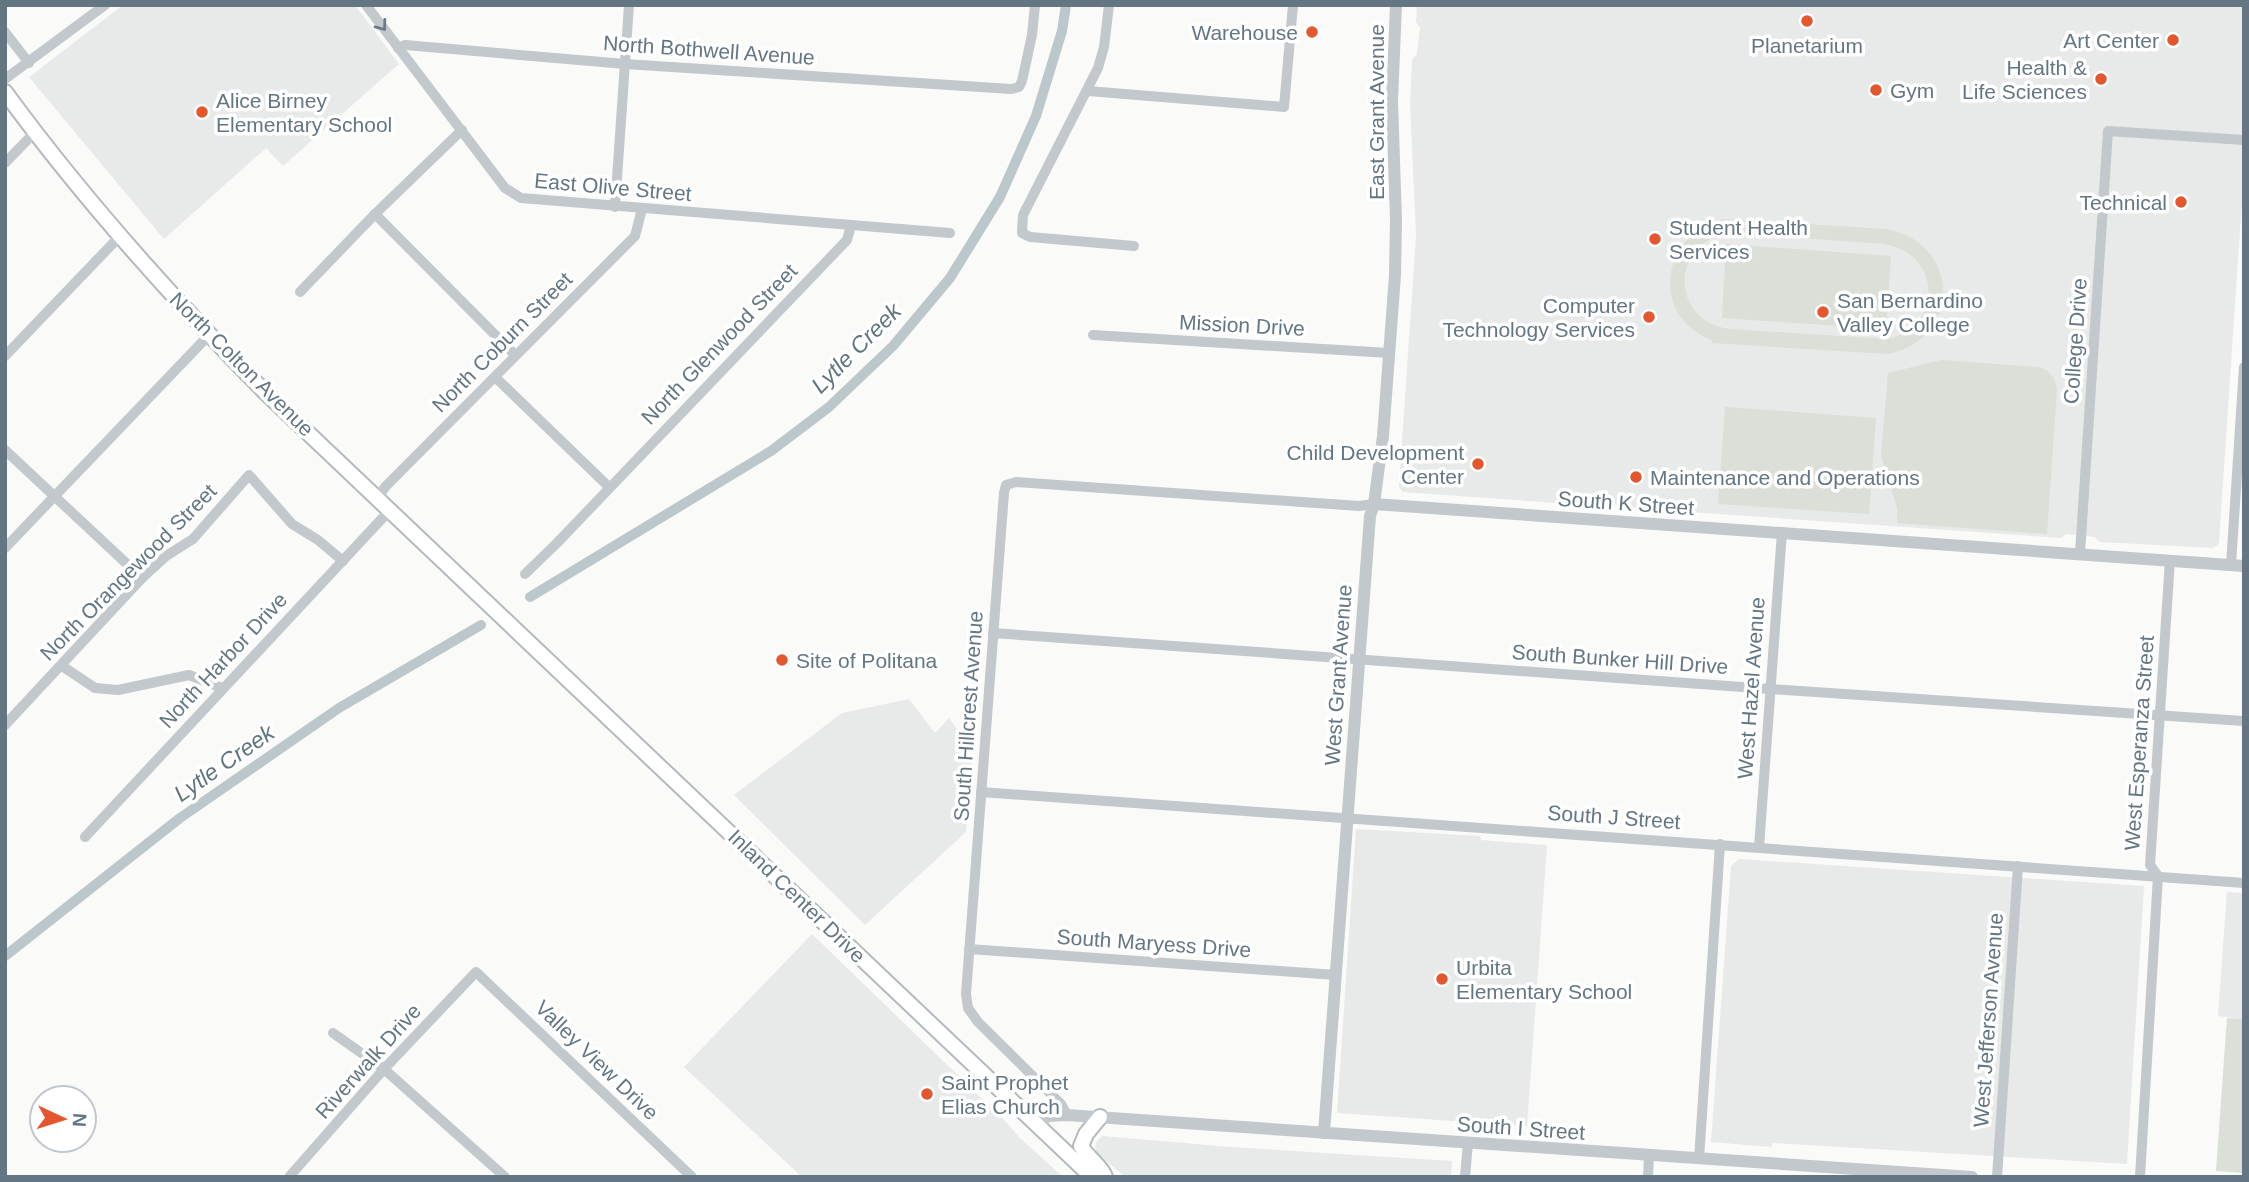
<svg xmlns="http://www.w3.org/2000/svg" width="2249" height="1182" font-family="Arial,sans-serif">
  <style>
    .built { fill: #e8e9e9 }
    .green { fill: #dadfd7; fill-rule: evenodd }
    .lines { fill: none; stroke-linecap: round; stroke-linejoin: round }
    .canal { stroke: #bbc7cb; stroke-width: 10 }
    .secondary-casing { stroke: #b3babf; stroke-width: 18 }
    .minor { stroke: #c3c8cc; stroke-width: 10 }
    .tertiary { stroke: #c3c8cc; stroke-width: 12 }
    .secondary { stroke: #fff; stroke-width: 14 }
    .oneway { stroke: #6a7a87 }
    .poi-dot { fill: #e4572e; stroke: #fff; stroke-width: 2.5 }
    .labels { text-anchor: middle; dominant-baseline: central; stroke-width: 7; stroke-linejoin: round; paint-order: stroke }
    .poi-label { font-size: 21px; fill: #657683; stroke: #fff; text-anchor: start }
    .street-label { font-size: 21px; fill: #657683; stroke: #fff }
    .water-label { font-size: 23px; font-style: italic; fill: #60757c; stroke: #fff }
  </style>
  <rect width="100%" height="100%" fill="#fafaf8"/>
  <g class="built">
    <polygon points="123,5 355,5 399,64 283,166 266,148 164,239 29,77"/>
    <polygon points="1417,5 2244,5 2244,171 2219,543 2216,546 2212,548 2100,542 2095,537 2066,534 2061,538 1618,507 1610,499 1593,498 1584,505 1403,492 1399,487 1416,235 1410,103 1412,60 1417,54 1420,27 1416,22"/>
    <polygon points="909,699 935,733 949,718 973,753 966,832 865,925 734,795 842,713"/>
    <polygon points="1356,829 1480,836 1481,840 1547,845 1527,1126 1337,1113"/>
    <polygon points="1739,859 2144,886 2127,1164 1773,1143 1771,1147 1711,1142 1731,866"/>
    <polygon points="2227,892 2244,893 2244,1019 2218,1016"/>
    <polygon points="812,934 1004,1120 1019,1137 1063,1177 802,1177 684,1067"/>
    <polygon points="1102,1136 1231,1147 1452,1161 1451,1177 1125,1177 1095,1151 1096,1142"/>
  </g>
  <g class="green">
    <path d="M1725 219 1885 229C1961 241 1963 339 1888 354L1712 343V340C1648 316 1661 232 1725 219ZM1735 233 1884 244C1942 253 1944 328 1887 339L1729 329C1666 320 1672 235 1735 233Z"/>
    <polygon points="1726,244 1891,256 1886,329 1722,318"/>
    <path d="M1941 360 2038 367C2050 370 2055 377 2057 389L2047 534 1897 523V508L1881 455 1888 373Z"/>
    <polygon points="1725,407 1876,418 1869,514 1718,504"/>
    <polygon points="2227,1018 2244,1019 2244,1173 2216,1171"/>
  </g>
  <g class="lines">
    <g class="canal">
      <polyline points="530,597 771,451 829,407 893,346 950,278 1000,197 1036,116 1062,31 1066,5"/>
      <polyline points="5,956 180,818 339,708 481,625"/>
    </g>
    <g class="secondary-casing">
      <g id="secondary">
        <path d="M5 92C84 200 173 299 267 394L1092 1177"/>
        <path d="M1100 1117 1086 1134 1081 1146C1087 1158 1101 1165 1105 1177"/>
      </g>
    </g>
    <g class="minor">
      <polyline points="366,5 505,188 521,198 950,233"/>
      <polyline points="1109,5 1104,47 1098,68 1023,215 1022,233 1030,237 1134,246"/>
      <polyline points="5,32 29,63"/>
      <polyline points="398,48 405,45 625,64 1011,89 1019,87 1022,81 1032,35 1035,5"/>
      <polyline points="5,79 105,5"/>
      <polyline points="1088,91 1284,107 1293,5"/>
      <polyline points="5,163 35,132"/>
      <polyline points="615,207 629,5"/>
      <polyline points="375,214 515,355"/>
      <polyline points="300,292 375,214 462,130"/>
      <polyline points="1093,335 1389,353"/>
      <polyline points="5,356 119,237"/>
      <polyline points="495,377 609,487"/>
      <polyline points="5,450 142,578"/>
      <polyline points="378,497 386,486 635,236 642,209"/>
      <polyline points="5,548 209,335"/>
      <polyline points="2080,553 2108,131 2244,140"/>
      <polyline points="2231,565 2244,367"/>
      <polyline points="525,574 557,543 847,240 851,225"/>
      <polyline points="993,633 1770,689 2244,721"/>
      <polyline points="62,666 95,688 118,690 189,675 222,688"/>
      <polyline points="5,725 142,578 166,556 193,539 249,475 292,524 318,540 343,561"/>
      <polyline points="981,792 2244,883"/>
      <polyline points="85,837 390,510"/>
      <polyline points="1759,847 1782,532"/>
      <polyline points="969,949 1336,975"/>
      <polyline points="333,1033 384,1069 505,1177"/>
      <polyline points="1067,1115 1061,1104 978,1022 968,1008 966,994 1004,493 1006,485 1016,482 1359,506 1374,504"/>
      <polyline points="1699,1159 1720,844"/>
      <polyline points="289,1177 384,1069 476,972 692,1177"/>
      <polyline points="1465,1177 1468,1143"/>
      <polyline points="1648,1177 1649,1155"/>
      <polyline points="1997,1177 2018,866"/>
      <polyline points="2140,1177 2158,876 2150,865 2170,560"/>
    </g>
    <g class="tertiary">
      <polyline points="1374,504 2244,566"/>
      <polyline points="1036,1124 1048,1116 1067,1115 1972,1177"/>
      <polyline points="1324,1133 1370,516 1374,504 1383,436 1395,275 1396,220 1392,101 1396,5"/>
    </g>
    <use href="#secondary" class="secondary"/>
  </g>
  <defs><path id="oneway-chevron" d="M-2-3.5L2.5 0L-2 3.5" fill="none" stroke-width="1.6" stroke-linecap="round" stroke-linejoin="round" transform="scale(1.75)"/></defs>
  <use class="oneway" href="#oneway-chevron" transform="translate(382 26) rotate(53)"/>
  <g class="poi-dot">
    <circle cx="1807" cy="21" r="7"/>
    <circle cx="1312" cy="32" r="7"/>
    <circle cx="2173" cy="40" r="7"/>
    <circle cx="2101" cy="79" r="7"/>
    <circle cx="1876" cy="90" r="7"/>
    <circle cx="202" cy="112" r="7"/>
    <circle cx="2181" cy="202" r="7"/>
    <circle cx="1655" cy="239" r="7"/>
    <circle cx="1823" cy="312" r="7"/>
    <circle cx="1649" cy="317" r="7"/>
    <circle cx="1478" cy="464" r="7"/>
    <circle cx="1636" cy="477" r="7"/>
    <circle cx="782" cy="660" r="7"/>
    <circle cx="1442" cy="979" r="7"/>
    <circle cx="927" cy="1094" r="7"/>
  </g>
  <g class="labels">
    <g class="poi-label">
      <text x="1298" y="32" text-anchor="end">Warehouse</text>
      <text x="2159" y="40" text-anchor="end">Art Center</text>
      <text x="1807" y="45" text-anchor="middle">Planetarium</text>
      <text x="2087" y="67" text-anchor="end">Health &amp;<tspan x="2087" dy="24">Life Sciences</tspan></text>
      <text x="1890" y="90">Gym</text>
      <text x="216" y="100">Alice Birney<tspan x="216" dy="24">Elementary School</tspan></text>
      <text x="2167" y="202" text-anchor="end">Technical</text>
      <text x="1669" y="227">Student Health<tspan x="1669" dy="24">Services</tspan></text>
      <text x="1837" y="300">San Bernardino<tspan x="1837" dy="24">Valley College</tspan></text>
      <text x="1635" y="305" text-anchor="end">Computer<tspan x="1635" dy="24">Technology Services</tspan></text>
      <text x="1464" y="452" text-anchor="end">Child Development<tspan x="1464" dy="24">Center</tspan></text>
      <text x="1650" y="477">Maintenance and Operations</text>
      <text x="796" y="660">Site of Politana</text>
      <text x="1456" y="967">Urbita<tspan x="1456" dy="24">Elementary School</tspan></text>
      <text x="941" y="1082">Saint Prophet<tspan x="941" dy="24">Elias Church</tspan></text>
    </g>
    <g class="street-label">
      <text transform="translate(709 50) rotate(4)">North Bothwell Avenue</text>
      <text transform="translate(1376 112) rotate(-90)">East Grant Avenue</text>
      <text transform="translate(613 187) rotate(5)">East Olive Street</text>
      <text transform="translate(1242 325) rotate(3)">Mission Drive</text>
      <text transform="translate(2075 341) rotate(-86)">College Drive</text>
      <text transform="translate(502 342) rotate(-45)">North Coburn Street</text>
      <text transform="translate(719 344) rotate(-46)">North Glenwood Street</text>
      <text transform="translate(242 364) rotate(45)">North Colton Avenue</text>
      <text transform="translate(1626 503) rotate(4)">South K Street</text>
      <text transform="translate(128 572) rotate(-45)">North Orangewood Street</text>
      <text transform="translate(1620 659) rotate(4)">South Bunker Hill Drive</text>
      <text transform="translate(223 660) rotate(-47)">North Harbor Drive</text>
      <text transform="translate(1338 675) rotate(-86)">West Grant Avenue</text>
      <text transform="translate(1751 688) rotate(-86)">West Hazel Avenue</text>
      <text transform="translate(968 716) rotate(-86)">South Hillcrest Avenue</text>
      <text transform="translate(2139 743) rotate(-86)">West Esperanza Street</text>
      <text transform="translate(1614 817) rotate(4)">South J Street</text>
      <text transform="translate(797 896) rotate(44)">Inland Center Drive</text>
      <text transform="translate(1154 943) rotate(4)">South Maryess Drive</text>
      <text transform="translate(1988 1020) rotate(-86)">West Jefferson Avenue</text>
      <text transform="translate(597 1060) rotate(44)">Valley View Drive</text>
      <text transform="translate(368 1061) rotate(-48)">Riverwalk Drive</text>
      <text transform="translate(1521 1128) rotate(4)">South I Street</text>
    </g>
    <g class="water-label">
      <text transform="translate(856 348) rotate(-45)">Lytle Creek</text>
      <text transform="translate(224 763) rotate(-35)">Lytle Creek</text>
    </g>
  </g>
  <rect width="2249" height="1182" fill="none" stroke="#657683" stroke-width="14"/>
  <g transform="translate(63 1119) rotate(94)"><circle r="33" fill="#ffffff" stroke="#c1c8cd" stroke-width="2"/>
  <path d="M0-5L12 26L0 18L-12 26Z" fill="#e4572e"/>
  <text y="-10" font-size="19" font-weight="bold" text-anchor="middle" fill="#657683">N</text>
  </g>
</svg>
